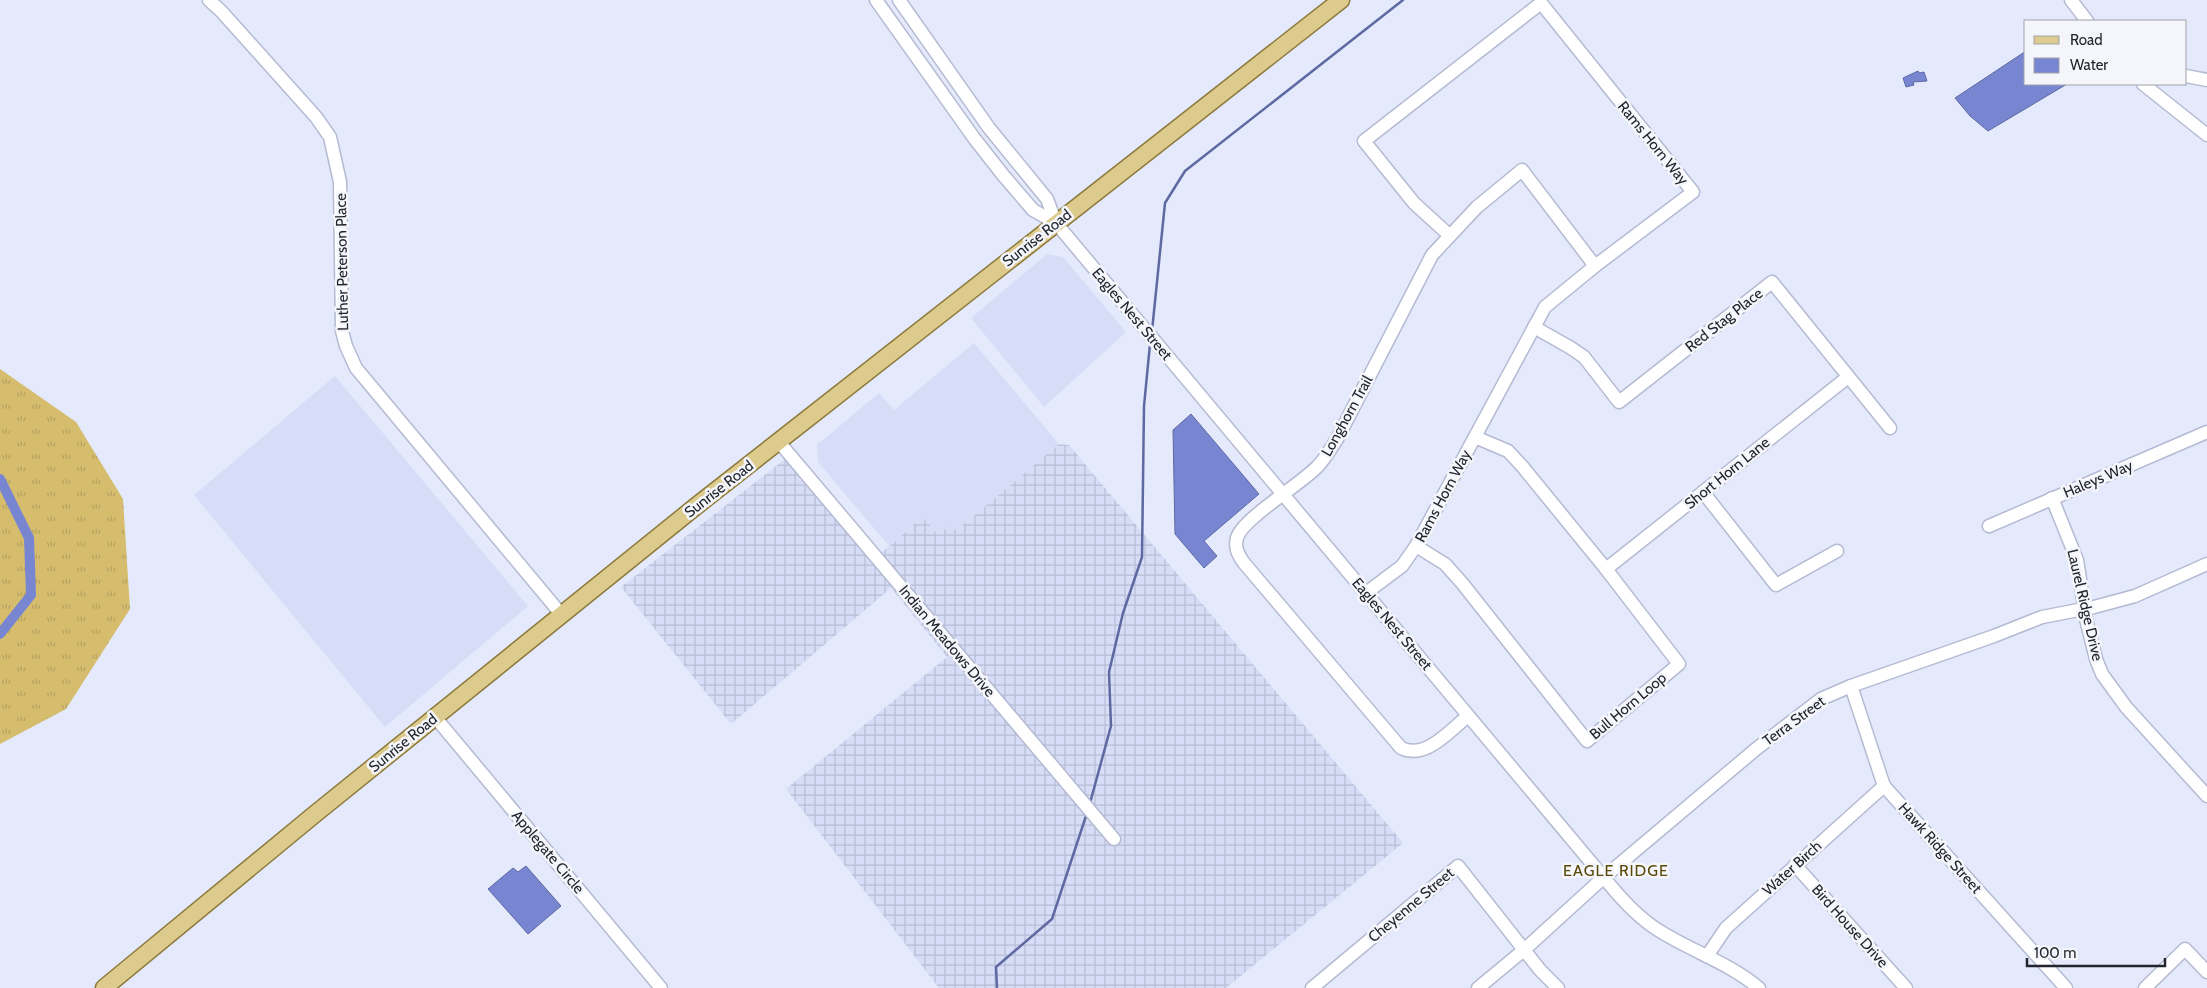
<svg xmlns="http://www.w3.org/2000/svg" width="2207" height="988" font-family="Cabin,sans-serif">
  <style>
    .built { fill: #d7ddf7 }
    .industrial { fill: url(#industrial-grid) }
    .grass { fill: url(#grass-tufts) }
    .water { fill: #7886d2; stroke: #5e69a1 }
    .lines { fill: none; stroke-linecap: round; stroke-linejoin: round }
    .stream { stroke: #5e69a1; stroke-width: 2.5 }
    .canal { stroke: #7886d2; stroke-width: 10 }
    .minor-casing { stroke: #b4bad2; stroke-width: 15 }
    .major-casing { stroke: #8d7a3b; stroke-width: 19 }
    .minor { stroke: #fff; stroke-width: 12 }
    .major { stroke: #ddcb8e; stroke-width: 16 }
    .labels { text-anchor: middle; dominant-baseline: central; stroke-width: 5; stroke-linejoin: round; paint-order: stroke }
    .street-label { font-size: 15px; fill: #23252e; stroke: #f5f6fb }
    .neighbourhood-label { font-size: 16px; letter-spacing: 1px; fill: #584806; stroke: #f5f6fb }
  </style>
  <defs>
    <pattern id="industrial-grid" width="8" height="8" patternUnits="userSpaceOnUse" patternTransform="scale(1.25)"><rect width="8" height="8" fill="#d7ddf7"/><path d="M0 4h8M4 0v8" fill="none" stroke="#b8bed4"/></pattern>
    <pattern id="grass-tufts" width="24" height="20" patternUnits="userSpaceOnUse" patternTransform="scale(1.25)"><rect width="24" height="20" fill="#d5bd6d"/><path d="M3 7l-1-3M5 7V3M7 7l1-3M15 17l-1-3M17 17v-4M19 17l1-3" fill="none" stroke="#b7a25f"/></pattern>
  </defs>
  <rect width="100%" height="100%" fill="#e4e9fc"/>
  <g class="built">
    <polygon points="1047,254 1063,257 1126,332 1044,407 971,318"/>
    <polygon points="974,343 1059,444 956,531 938,535 923,517 889,546 818,462 817,445 879,393 894,410"/>
    <polygon points="335,376 528,606 385,727 194,495"/>
  </g>
  <polygon class="industrial" points="1059,444 1069,445 1403,843 1226,988 939,988 786,789 947,657 891,588 731,724 621,587 785,459 872,561 923,517 938,535 950,525 956,531"/>
  <polygon class="grass" points="0,369 76,422 123,499 130,609 66,709 0,744"/>
  <g class="water">
    <polygon points="2026,51 2026,84 2067,84 1988,131 1970,116 1955,98"/>
    <polygon points="1918,71 1919,73 1924,72 1927,81 1913,82 1914,85 1906,87 1903,78"/>
    <polygon points="1191,414 1259,494 1204,541 1217,556 1204,568 1175,534 1173,430"/>
    <polygon points="526,866 561,906 528,934 488,889 513,868 518,872"/>
  </g>
  <g class="lines">
    <g class="stream">
      <polyline points="1152,331 1165,203 1185,171 1403,0"/>
      <polyline points="1090,803 1111,726 1109,672 1123,613 1142,557 1144,406 1150,344"/>
      <polyline points="997,988 996,967 1052,919 1087,813"/>
    </g>
    <polyline class="canal" points="0,479 29,538 31,595 0,634"/>
    <g class="minor-casing">
      <g id="minor">
        <polyline points="209,0 221,11 316,117 330,137 340,182 342,331 346,346 356,368 561,614"/>
        <polyline points="876,0 974,138 1003,175 1033,210 1056,223"/>
        <path d="M899 0 989 128 1047 199 1056 223 1610 885C1624 902 1639 918 1658 930 1691 951 1729 963 1759 988"/>
        <polyline points="2071,0 2087,21"/>
        <polyline points="2186,76 2207,80"/>
        <polyline points="2143,84 2207,135"/>
        <polyline points="1534,327 1571,348 1584,357 1619,402 1772,282 1890,428"/>
        <polyline points="779,442 1114,839"/>
        <polyline points="1703,492 1776,585 1837,551"/>
        <polyline points="2052,498 2077,560 2086,619 2096,659 2102,674 2126,707 2207,796"/>
        <polyline points="1989,526 2207,432"/>
        <polyline points="1416,546 1445,564 1462,583 1587,741 1679,664 1606,569 1522,466 1508,451 1475,437"/>
        <polyline points="1606,569 1848,377"/>
        <polyline points="1366,593 1402,566 1416,546 1545,307 1595,266 1693,192 1541,3 1364,141 1414,203 1449,235"/>
        <polyline points="1851,686 1884,786 2066,988"/>
        <path d="M1468 716C1449 731 1426 760 1401 748L1244 563C1239 556 1234 548 1237 538 1242 519 1301 484 1317 467 1325 459 1331 448 1337 439L1432 255 1477 207 1522 170 1595 266"/>
        <polyline points="435,717 661,988"/>
        <polyline points="1795,865 1906,988"/>
        <polyline points="1707,956 1726,928 1884,786"/>
        <polyline points="1312,988 1458,866 1540,970 1558,988"/>
        <polyline points="1478,988 1525,949 1603,878 1756,749 1821,699 1851,686 1994,636 2042,617 2094,607 2135,596 2207,564"/>
        <polyline points="2145,988 2185,949 2207,972"/>
      </g>
    </g>
    <g class="major-casing">
      <polyline id="major" points="104,988 315,814 695,507 1341,0"/>
    </g>
    <use href="#minor" class="minor"/>
    <use href="#major" class="major"/>
  </g>
  <g class="labels">
    <g class="street-label">
      <text transform="translate(1653 143) rotate(51)">Rams Horn Way</text>
      <text transform="translate(1037 238) rotate(-38)">Sunrise Road</text>
      <text transform="translate(342 262) rotate(-91)">Luther Peterson Place</text>
      <text transform="translate(1132 314) rotate(50)">Eagles Nest Street</text>
      <text transform="translate(1724 320) rotate(-38)">Red Stag Place</text>
      <text transform="translate(1347 416) rotate(-61)">Longhorn Trail</text>
      <text transform="translate(1727 473) rotate(-39)">Short Horn Lane</text>
      <text transform="translate(2098 479) rotate(-23)">Haleys Way</text>
      <text transform="translate(719 489) rotate(-38)">Sunrise Road</text>
      <text transform="translate(1443 496) rotate(-62)">Rams Horn Way</text>
      <text transform="translate(2085 605) rotate(77)">Laurel Ridge Drive</text>
      <text transform="translate(1392 624) rotate(50)">Eagles Nest Street</text>
      <text transform="translate(947 641) rotate(50)">Indian Meadows Drive</text>
      <text transform="translate(1628 706) rotate(-40)">Bull Horn Loop</text>
      <text transform="translate(1794 721) rotate(-36)">Terra Street</text>
      <text transform="translate(403 743) rotate(-39)">Sunrise Road</text>
      <text transform="translate(1940 848) rotate(48)">Hawk Ridge Street</text>
      <text transform="translate(548 852) rotate(50)">Applegate Circle</text>
      <text transform="translate(1792 868) rotate(-42)">Water Birch</text>
      <text transform="translate(1411 905) rotate(-40)">Cheyenne Street</text>
      <text transform="translate(1850 926) rotate(48)">Bird House Drive</text>
    </g>
    <g class="neighbourhood-label">
      <text x="1616" y="870">EAGLE RIDGE</text>
    </g>
  </g>
  <rect x="2024" y="20" width="162" height="65" fill="#f5f6fb" stroke="#a1a2a9"/>
  <rect x="2034" y="36" width="25" height="8" fill="#ddcb8e" stroke="#a1a2a9"/>
  <text x="2070" y="45" font-size="15" fill="#23252e">Road</text>
  <rect x="2034" y="58" width="25" height="15" fill="#7886d2" stroke="#a1a2a9"/>
  <text x="2070" y="70" font-size="15" fill="#23252e">Water</text>
  <path d="M2027 958v8h138v-8" fill="none" stroke="#23252e" stroke-width="2.5"/>
  <text x="2034" y="958" font-size="15" fill="#23252e" stroke="#f5f6fb" stroke-width="4" paint-order="stroke">100 m</text>
</svg>
